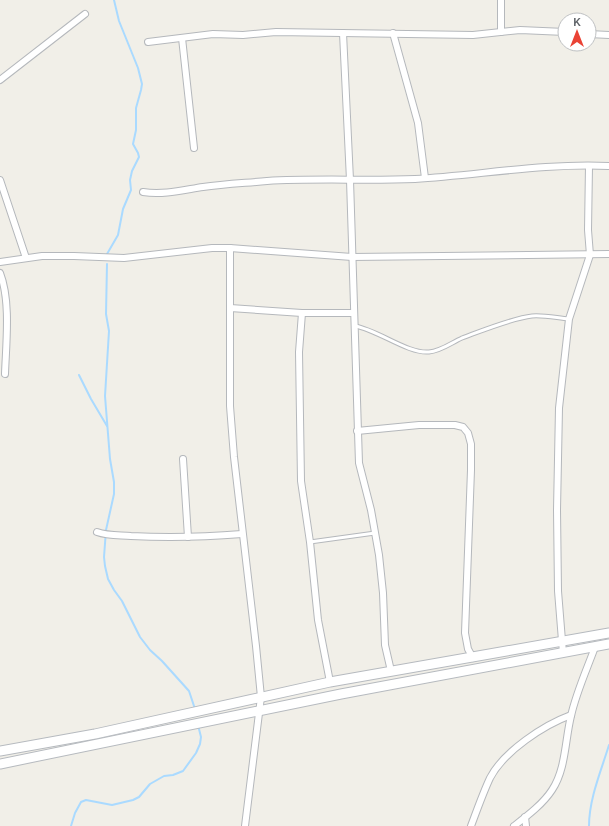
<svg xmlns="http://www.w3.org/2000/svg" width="609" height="826" font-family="Raleway,sans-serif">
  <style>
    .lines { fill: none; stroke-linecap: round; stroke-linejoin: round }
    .stream { stroke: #aadaff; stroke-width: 2 }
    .lane-casing { stroke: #b5b8bc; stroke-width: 5 }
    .street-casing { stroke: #b5b8bc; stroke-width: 8 }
    .secondary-casing { stroke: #b6babf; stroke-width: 11 }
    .lane { stroke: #fff; stroke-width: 3 }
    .street { stroke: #fff; stroke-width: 6 }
    .secondary { stroke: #fff; stroke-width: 9 }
  </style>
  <rect width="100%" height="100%" fill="#f1efe8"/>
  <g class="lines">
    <g class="stream">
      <polyline points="107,254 118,235 123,209 131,190 130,180 132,171 139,157 138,153 133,144 136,130 136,108 141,90 142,84 138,68 119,21 114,0"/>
      <polyline points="107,264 106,314 109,331 105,396 110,459 114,482 114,494 106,530 104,557 105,566 108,579 114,590 122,601 140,637 150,650 162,661 189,691 195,709"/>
      <polyline points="79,375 91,399 107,426"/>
      <polyline points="71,826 75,813 81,802 86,800 112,805 133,800 139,797 150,784 164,776 173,775 183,771 196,753 200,744 201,737 198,725"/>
      <path d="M589 826C589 799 601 771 609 745"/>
    </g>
    <g class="lane-casing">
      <g id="lane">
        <path d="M355 326C378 330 408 354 429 352 441 351 451 343 462 338 481 331 513 318 532 316 544 315 557 318 569 319"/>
        <polyline points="310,542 375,533"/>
      </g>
    </g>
    <g class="street-casing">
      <g id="street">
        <polyline points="501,32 501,0"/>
        <polyline points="343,33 350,180 359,463 371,510 379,555 383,593 385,645 391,671"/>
        <polyline points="393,33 418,123 425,178"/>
        <polyline points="589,34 609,35"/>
        <polyline points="182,38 194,148"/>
        <polyline points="148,42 213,34 243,35 276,32 473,35 520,30 565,32"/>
        <polyline points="0,80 85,14"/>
        <polyline points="0,180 26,258"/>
        <path d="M143 192C164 195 183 190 203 187 224 184 246 183 267 181 316 178 366 181 415 179 480 175 544 163 609 166"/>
        <polyline points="230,248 230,406 234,457 256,646 261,697 245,826"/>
        <polyline points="0,262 42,256 74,256 124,258 212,248 230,248 352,257 609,254"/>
        <path d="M0 273C11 301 6 344 5 374"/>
        <polyline points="230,308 302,313 354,313"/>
        <polyline points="302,313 299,352 301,481 310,542 318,620 330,682"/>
        <polyline points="357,431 419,425 455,425 463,427 468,433 471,444 471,470 465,633 468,649 473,658"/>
        <polyline points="183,459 188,537"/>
        <path d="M97 532C108 536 120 535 131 536 169 538 205 537 242 534"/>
        <polyline points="563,653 558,591 557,510 559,408 569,319 590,255 588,230 589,166"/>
        <polyline points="525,817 526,826"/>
        <path d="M471 826C477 810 483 793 490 778 504 751 544 725 571 715"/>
        <path d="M514 826C527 816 543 804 552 790 566 769 565 740 571 716 576 693 587 669 595 647"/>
      </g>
    </g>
    <g class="secondary-casing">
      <g id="secondary">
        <polyline points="0,751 95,734 330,682 609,633"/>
        <polyline points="0,764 341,694 609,644"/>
      </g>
    </g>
    <use href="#lane" class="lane"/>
    <use href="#street" class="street"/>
    <use href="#secondary" class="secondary"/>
  </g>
  <g transform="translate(577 32)"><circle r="19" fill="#ffffff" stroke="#bfc1c3"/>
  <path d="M0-3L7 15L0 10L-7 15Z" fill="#ea4335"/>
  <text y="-6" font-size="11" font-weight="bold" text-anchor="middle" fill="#5f6368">K</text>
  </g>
</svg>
